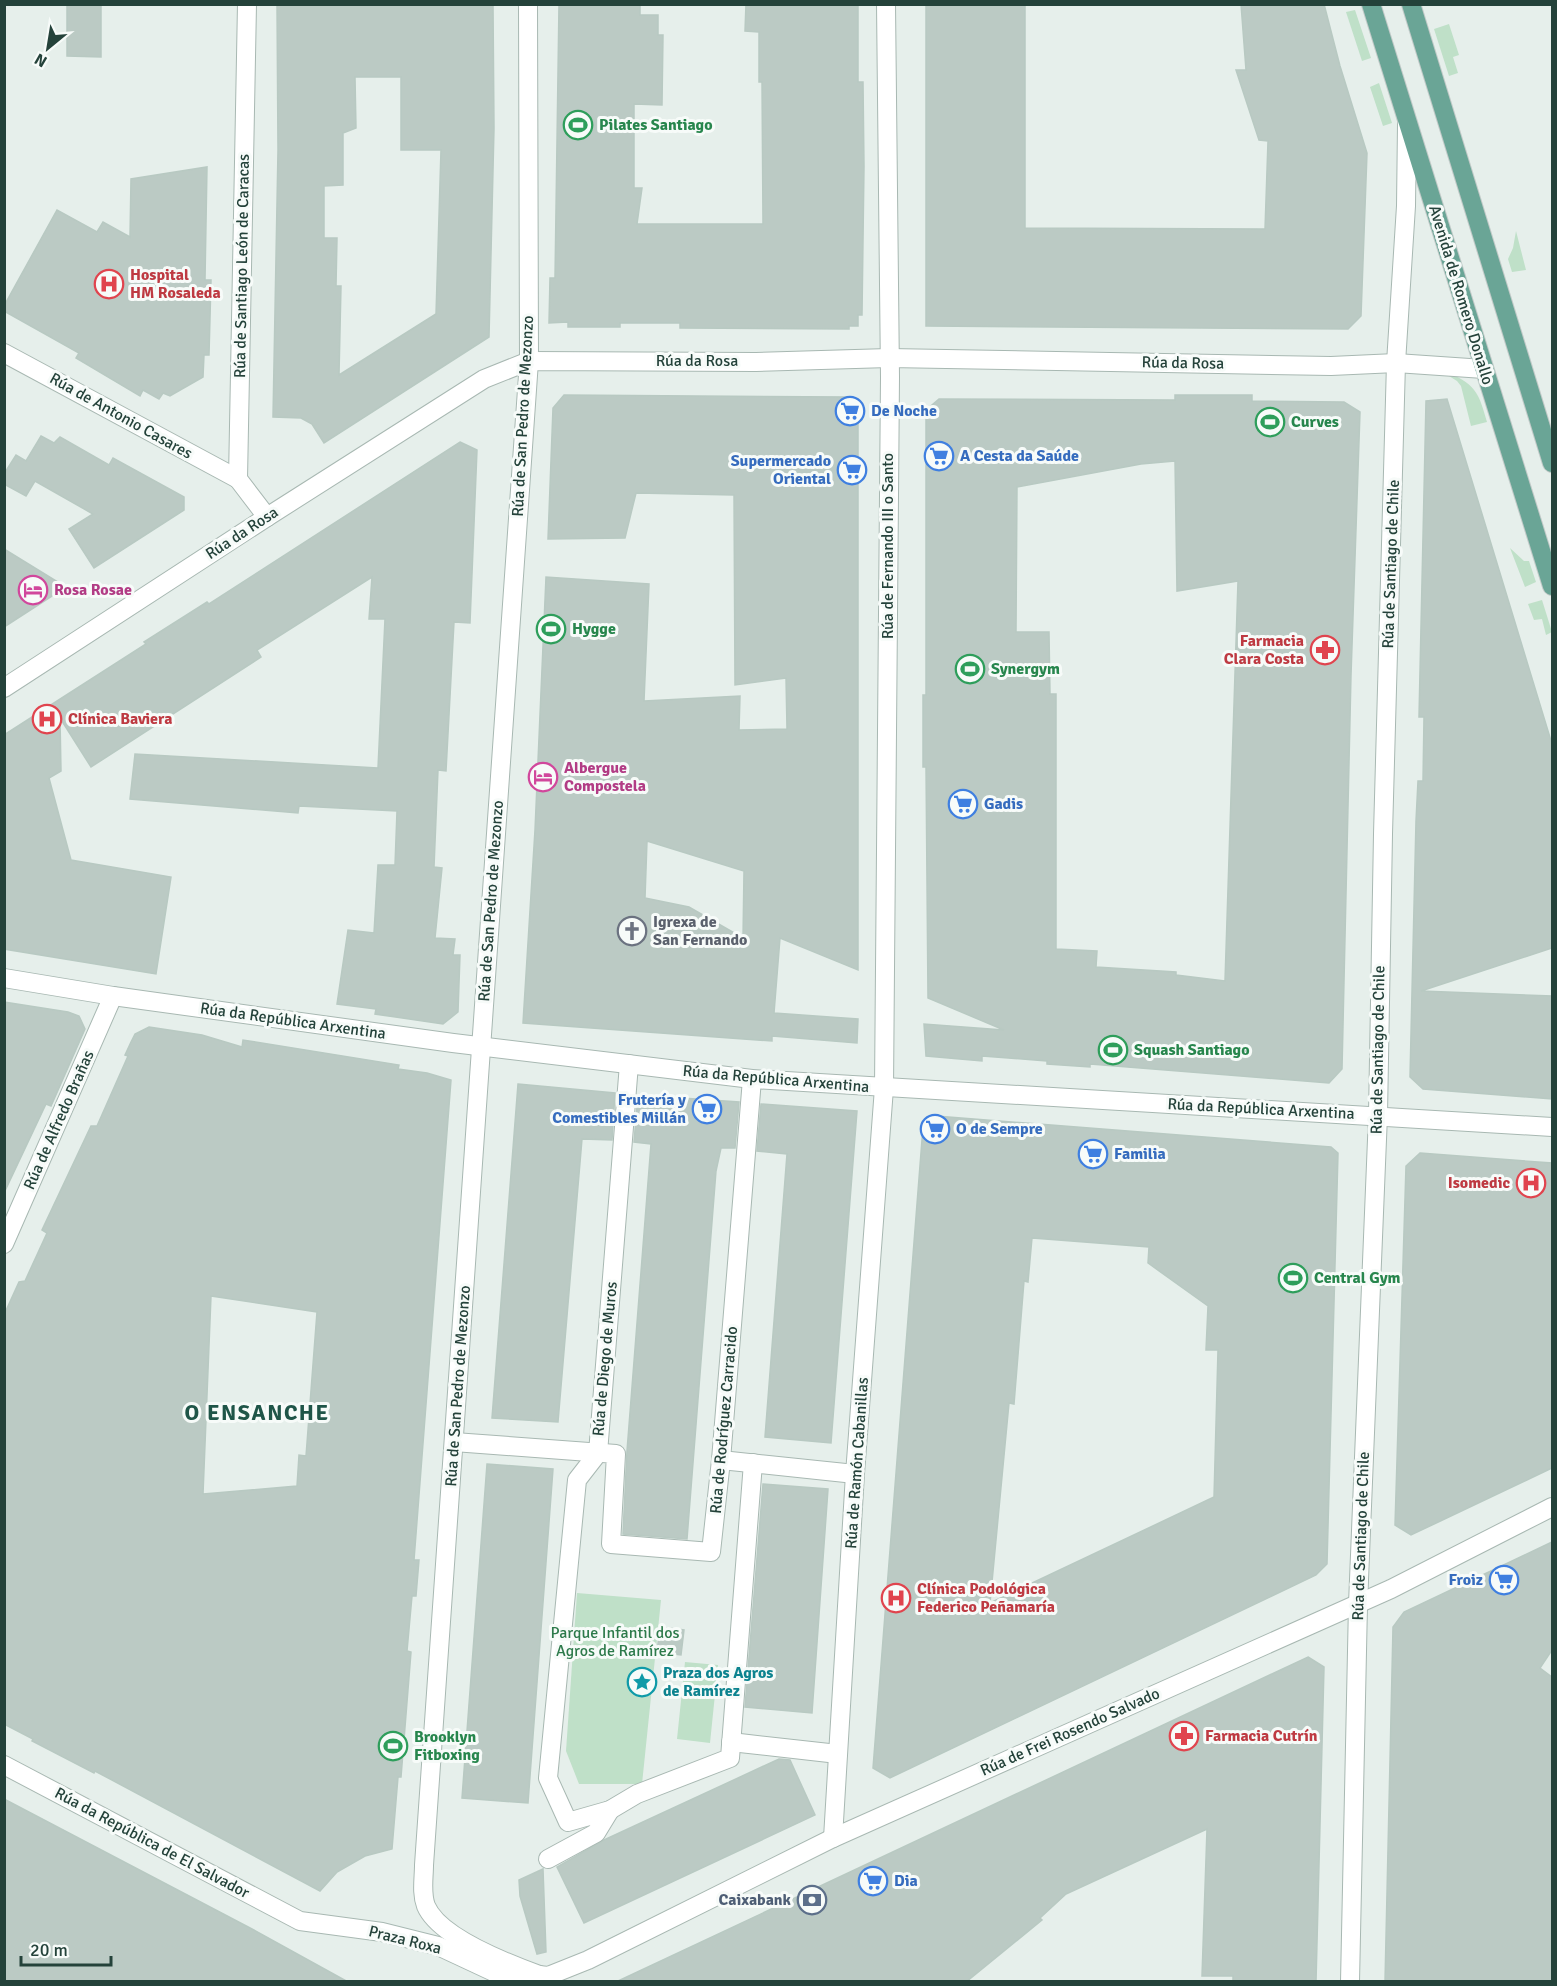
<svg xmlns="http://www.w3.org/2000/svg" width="1557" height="1986" font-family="Signika,sans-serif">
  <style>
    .green { fill: #bfe0c8 }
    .building { fill: #bbcac4; stroke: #b8c9c2; stroke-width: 1.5; fill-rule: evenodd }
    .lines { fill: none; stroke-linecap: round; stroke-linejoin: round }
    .street-casing { stroke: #a8b8b2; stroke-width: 20 }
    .primary-casing { stroke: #c2cac8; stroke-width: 20 }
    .street { stroke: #fff; stroke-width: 18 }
    .primary { stroke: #6aa596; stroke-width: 18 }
    .labels { text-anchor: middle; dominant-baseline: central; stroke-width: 6; stroke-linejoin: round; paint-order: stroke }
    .leisure-label { font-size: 16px; font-weight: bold; fill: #27864d; stroke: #f7fbf9; text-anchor: start }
    .street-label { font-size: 16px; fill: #24423a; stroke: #f7fbf9 }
    .health-label { font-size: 16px; font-weight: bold; fill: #be3a42; stroke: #f7fbf9; text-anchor: start }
    .shop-label { font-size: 16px; font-weight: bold; fill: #366cbe; stroke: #f7fbf9; text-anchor: start }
    .hotel-label { font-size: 16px; font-weight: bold; fill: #b23c85; stroke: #f7fbf9; text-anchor: start }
    .worship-label { font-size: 16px; font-weight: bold; fill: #5b616d; stroke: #f7fbf9; text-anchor: start }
    .park-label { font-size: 16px; fill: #2d7a4b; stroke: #f7fbf9 }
    .culture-label { font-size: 16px; font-weight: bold; fill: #0d838f; stroke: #f7fbf9; text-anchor: start }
    .service-label { font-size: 16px; font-weight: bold; fill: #4e5e75; stroke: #f7fbf9; text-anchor: end }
    .district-label { font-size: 22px; font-weight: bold; letter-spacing: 1.5px; fill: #1f5548; stroke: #f7fbf9 }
  </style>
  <rect width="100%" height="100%" fill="#e6efeb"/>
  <g class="green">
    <polygon points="1355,10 1371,58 1362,61 1346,12"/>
    <polygon points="1449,24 1459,55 1453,57 1458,73 1449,76 1434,29"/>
    <polygon points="1379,83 1392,123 1383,126 1370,87"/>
    <polygon points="1516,231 1526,270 1512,272 1508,259 1513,248"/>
    <path d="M1449 373C1477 385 1479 395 1487 422L1471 426 1461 386 1457 381 1449 376Z"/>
    <polygon points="1510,548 1524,561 1529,561 1536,582 1525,587"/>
    <polygon points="1542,600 1552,632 1546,635 1542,619 1534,620 1528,604"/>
    <polygon points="577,1593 661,1600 642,1784 579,1784 566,1751"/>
    <polygon points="685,1662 718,1665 710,1743 677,1739"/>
  </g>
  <g class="building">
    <polygon points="67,4 101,4 101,57 67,56"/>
    <path d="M277 4H493L494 128 489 337 324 443 312 424 301 418 273 417 278 150ZM355 77H401V150H441L436 314 339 375 341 286H336L337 238H324V186L343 185V133L356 128Z"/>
    <polygon points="559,4 640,4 640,15 658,15 658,35 663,35 662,105 634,104 634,188 642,188 637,224 763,224 762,82 759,82 759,32 745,31 746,4 858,4 858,82 863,82 864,166 862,315 858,315 858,326 849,326 849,329 680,328 680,323 620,323 620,327 568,327 568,322 549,323 550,278 555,278"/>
    <polygon points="926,4 1025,4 1025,228 1265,229 1268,141 1259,140 1236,70 1246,70 1241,4 1324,4 1340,66 1367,153 1361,316 1348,329 926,326"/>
    <polygon points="207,167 205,280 211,280 209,355 204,355 203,377 170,396 163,393 159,399 143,390 140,396 76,358 79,353 4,311 4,306 57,210 97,232 103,222 130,237 131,179"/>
    <path d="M564 395 850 397 858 407V970L780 938 774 1013 858 1019 857 1043 772 1036V1041L523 1023 535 830 546 577 649 584 644 701 740 696 739 730 787 729 786 678 735 685 734 495 636 493 625 538 548 539 553 408ZM647 841 744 871 743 938 689 907 645 898Z"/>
    <path d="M1175 395H1252V401L1344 402 1360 412 1351 675 1342 1069 1329 1083 1090 1064V1067L1047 1064V1061L982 1056V1061L926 1056 924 1024 1004 1030 928 998 926 767H923V695H926V410L939 399 1175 400ZM1175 461 1177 591 1238 581 1225 981 1176 975V972L1096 967 1097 951 1056 949V694H1050L1049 632H1016L1017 487 1141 464Z"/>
    <polygon points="1447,399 1552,744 1552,948 1421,991 1552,996 1552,1099 1423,1089 1410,1077 1416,821 1418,781 1423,781 1424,717 1419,717 1426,401"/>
    <polygon points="41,436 54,443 60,437 109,465 113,458 184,497 184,510 94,568 69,529 93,514 35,481 26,496 4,484 4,474 16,455 26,461"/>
    <polygon points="460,442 477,450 470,623 454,622 446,771 438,770 434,867 442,868 435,938 455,939 453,955 460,955 458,1012 443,1024 375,1014 376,1009 337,1004 348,930 374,933 378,865 395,865 397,811 299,806 298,813 130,799 135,754 378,768 385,619 369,619 372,577 257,650 261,657 91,767 60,718 61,771 49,778 71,860 171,877 156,974 4,949 4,735 146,644 144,642 207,602 209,604"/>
    <polygon points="4,549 66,587 4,627"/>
    <polygon points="4,1002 68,1012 79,1016 85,1029 51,1106 46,1104 4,1193"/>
    <path d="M149 1027 202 1035 242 1047 243 1040 399 1065 398 1069 427 1073 451 1080 414 1560H419L416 1596H412L407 1651 411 1652 401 1777H398L392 1849 365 1856 337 1872 320 1891 95 1771 94 1773 32 1741 33 1739 4 1724V1315L19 1282 25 1281 47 1233 42 1230 91 1126H97L128 1056 125 1055 131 1042 135 1034ZM211 1296 317 1312 306 1456 299 1455 297 1486 203 1494Z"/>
    <polygon points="518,1084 615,1093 612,1140 582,1139 558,1422 492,1418"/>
    <polygon points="638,1095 739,1102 735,1148 721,1148 716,1171 687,1539 623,1534 627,1451 651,1144 634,1142"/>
    <polygon points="761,1104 857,1111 831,1443 765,1437 787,1154 757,1151"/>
    <path d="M936 1116 1331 1147 1338 1153 1327 1564 1316 1575 890 1778 873 1768 923 1127ZM1032 1238 1149 1247 1148 1263 1208 1306 1206 1350H1218L1214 1497 990 1603 1009 1403 1014 1404 1024 1281 1028 1282Z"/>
    <polygon points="1420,1153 1552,1163 1552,1468 1411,1535 1395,1525 1406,1166"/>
    <polygon points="487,1464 553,1469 528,1803 462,1798"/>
    <polygon points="763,1484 828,1489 812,1713 745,1707"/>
    <polygon points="1552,1542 1552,1650 1540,1668 1552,1677 1552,1982 1385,1982 1393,1627 1404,1612"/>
    <polygon points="660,1627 684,1630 681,1655 657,1652"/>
    <polygon points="1308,1657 1324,1667 1316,1982 1233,1982 1233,1976 1202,1976 1207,1829 1066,1894 1040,1918 1042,1920 966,1982 616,1982"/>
    <polygon points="779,1759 790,1760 815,1815 584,1923 557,1867 604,1840"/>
    <polygon points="4,1799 252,1929 348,1982 4,1982"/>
    <polygon points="543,1869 546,1952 537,1954 520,1896 519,1880"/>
  </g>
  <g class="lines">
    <g class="street-casing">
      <g id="street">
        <polyline points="247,4 238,479 267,517"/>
        <path d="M528 4 529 361 424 1865C424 1878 421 1893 426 1906 439 1937 509 1964 539 1975"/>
        <polyline points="4,353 238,479"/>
        <polyline points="4,688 267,517 484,379 529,361 756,362 889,358 1331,366 1396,363 1484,369"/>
        <polyline points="4,978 113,996 453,1043 752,1079 1552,1127"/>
        <polyline points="629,1064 598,1453 577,1480 548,1778 568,1822 610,1810 637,1794 730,1758 753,1463"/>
        <polyline points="4,1244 113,996"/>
        <polyline points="454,1442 616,1454 611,1544 711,1552 721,1460 752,1079"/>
        <polyline points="721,1460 855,1474"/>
        <polyline points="731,1742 838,1754"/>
        <polyline points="4,1765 300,1921 382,1932 438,1946 498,1974 519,1981 539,1975 548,1976 588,1960 833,1838 1391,1589 1552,1507"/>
        <polyline points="833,1838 855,1474 884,1088 890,377 886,4"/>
        <polyline points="548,1859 596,1833 610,1810"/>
        <polyline points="1350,1982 1358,1604 1378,1115 1383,834 1396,363 1406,206 1407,124"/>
      </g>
    </g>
    <g class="primary-casing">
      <g id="primary">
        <polyline points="1371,4 1552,586"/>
        <polyline points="1411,4 1552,463"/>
      </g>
    </g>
    <use href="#street" class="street"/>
    <use href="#primary" class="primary"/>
  </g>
  <defs>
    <g id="stadium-ring" transform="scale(1.5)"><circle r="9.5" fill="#f7fbf9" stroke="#2e9e5b" stroke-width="1.5"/><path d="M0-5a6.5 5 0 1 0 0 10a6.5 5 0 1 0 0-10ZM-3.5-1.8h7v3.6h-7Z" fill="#2e9e5b"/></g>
    <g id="hospital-ring" transform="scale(1.5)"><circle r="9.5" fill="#f7fbf9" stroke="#e0444e" stroke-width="1.5"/><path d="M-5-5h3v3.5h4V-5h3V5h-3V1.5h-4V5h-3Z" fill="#e0444e"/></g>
    <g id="supermarket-ring" transform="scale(1.5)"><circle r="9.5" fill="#f7fbf9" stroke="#3f7fe0" stroke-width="1.5"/><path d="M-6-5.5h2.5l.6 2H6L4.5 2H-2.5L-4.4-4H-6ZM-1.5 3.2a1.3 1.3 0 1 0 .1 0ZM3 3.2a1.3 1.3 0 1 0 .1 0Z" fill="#3f7fe0"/></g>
    <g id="hotel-ring" transform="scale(1.5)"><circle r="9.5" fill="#f7fbf9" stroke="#d1479c" stroke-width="1.5"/><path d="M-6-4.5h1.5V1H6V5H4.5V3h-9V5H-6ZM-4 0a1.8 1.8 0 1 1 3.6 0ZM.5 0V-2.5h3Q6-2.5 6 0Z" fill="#d1479c"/></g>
    <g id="pharmacy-ring" transform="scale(1.5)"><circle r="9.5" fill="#f7fbf9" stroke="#e0444e" stroke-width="1.5"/><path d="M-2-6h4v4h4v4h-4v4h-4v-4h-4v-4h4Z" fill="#e0444e"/></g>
    <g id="church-ring" transform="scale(1.5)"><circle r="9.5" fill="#f7fbf9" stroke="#6b7280" stroke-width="1.5"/><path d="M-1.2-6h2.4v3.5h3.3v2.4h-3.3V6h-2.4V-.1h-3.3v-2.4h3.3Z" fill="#6b7280"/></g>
    <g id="sight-ring" transform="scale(1.5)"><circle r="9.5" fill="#f7fbf9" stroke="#0f9aa8" stroke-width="1.5"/><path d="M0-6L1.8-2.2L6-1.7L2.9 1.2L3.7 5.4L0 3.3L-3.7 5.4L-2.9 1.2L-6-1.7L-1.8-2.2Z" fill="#0f9aa8"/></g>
    <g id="bank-ring" transform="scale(1.5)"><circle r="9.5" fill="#f7fbf9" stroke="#5c6f8a" stroke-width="1.5"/><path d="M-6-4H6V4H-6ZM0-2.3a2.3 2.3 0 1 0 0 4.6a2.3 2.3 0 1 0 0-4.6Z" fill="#5c6f8a"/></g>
  </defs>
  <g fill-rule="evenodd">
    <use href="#stadium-ring" x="578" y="125"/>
    <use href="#hospital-ring" x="109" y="284"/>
    <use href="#supermarket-ring" x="850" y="411"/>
    <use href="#stadium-ring" x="1270" y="422"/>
    <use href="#supermarket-ring" x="939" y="456"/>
    <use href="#supermarket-ring" x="852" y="470"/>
    <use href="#hotel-ring" x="33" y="590"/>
    <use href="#stadium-ring" x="551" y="629"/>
    <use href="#pharmacy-ring" x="1325" y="650"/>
    <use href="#stadium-ring" x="970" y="669"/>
    <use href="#hospital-ring" x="47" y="719"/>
    <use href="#hotel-ring" x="543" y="777"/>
    <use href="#supermarket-ring" x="963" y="804"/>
    <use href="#church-ring" x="632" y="931"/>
    <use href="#stadium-ring" x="1113" y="1050"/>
    <use href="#supermarket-ring" x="707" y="1109"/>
    <use href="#supermarket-ring" x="935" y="1129"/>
    <use href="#supermarket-ring" x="1093" y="1154"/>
    <use href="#hospital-ring" x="1531" y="1183"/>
    <use href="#stadium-ring" x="1293" y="1278"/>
    <use href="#supermarket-ring" x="1504" y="1580"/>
    <use href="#hospital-ring" x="896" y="1598"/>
    <use href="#sight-ring" x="642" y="1682"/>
    <use href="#pharmacy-ring" x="1184" y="1736"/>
    <use href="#stadium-ring" x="393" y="1746"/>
    <use href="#supermarket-ring" x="873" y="1881"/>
    <use href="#bank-ring" x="812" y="1900"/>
  </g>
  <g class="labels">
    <g class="leisure-label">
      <text x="599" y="125">Pilates Santiago</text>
      <text x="1291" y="422">Curves</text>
      <text x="572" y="629">Hygge</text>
      <text x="991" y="669">Synergym</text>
      <text x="1134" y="1050">Squash Santiago</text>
      <text x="1314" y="1278">Central Gym</text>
      <text x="414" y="1737">Brooklyn<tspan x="414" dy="18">Fitboxing</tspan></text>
    </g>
    <g class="street-label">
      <text transform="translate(242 266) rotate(-89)">Rúa de Santiago León de Caracas</text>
      <text transform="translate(1461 295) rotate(73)">Avenida de Romero Donallo</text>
      <text x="697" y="361">Rúa da Rosa</text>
      <text transform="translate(1183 363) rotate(1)">Rúa da Rosa</text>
      <text transform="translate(121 416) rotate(29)">Rúa de Antonio Casares</text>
      <text transform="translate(523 416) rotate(-87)">Rúa de San Pedro de Mezonzo</text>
      <text transform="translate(242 533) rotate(-33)">Rúa da Rosa</text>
      <text transform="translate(888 546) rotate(-90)">Rúa de Fernando III o Santo</text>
      <text transform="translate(1391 564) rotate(-88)">Rúa de Santiago de Chile</text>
      <text transform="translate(491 901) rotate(-86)">Rúa de San Pedro de Mezonzo</text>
      <text transform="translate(293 1021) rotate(8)">Rúa da República Arxentina</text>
      <text transform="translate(1378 1050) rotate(-89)">Rúa de Santiago de Chile</text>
      <text transform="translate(776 1079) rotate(5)">Rúa da República Arxentina</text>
      <text transform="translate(1261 1109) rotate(3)">Rúa da República Arxentina</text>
      <text transform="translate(59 1120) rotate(-66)">Rúa de Alfredo Brañas</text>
      <text transform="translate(605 1359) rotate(-85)">Rúa de Diego de Muros</text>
      <text transform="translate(458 1386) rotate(-86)">Rúa de San Pedro de Mezonzo</text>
      <text transform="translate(724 1420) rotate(-85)">Rúa de Rodríguez Carracido</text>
      <text transform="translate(857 1463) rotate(-86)">Rúa de Ramón Cabanillas</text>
      <text transform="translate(1361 1536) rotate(-88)">Rúa de Santiago de Chile</text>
      <text transform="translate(1070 1732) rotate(-24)">Rúa de Frei Rosendo Salvado</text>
      <text transform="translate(152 1843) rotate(28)">Rúa da República de El Salvador</text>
      <text transform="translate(405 1940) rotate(14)">Praza Roxa</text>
    </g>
    <g class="health-label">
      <text x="130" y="275">Hospital<tspan x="130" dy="18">HM Rosaleda</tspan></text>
      <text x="1304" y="641" text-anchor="end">Farmacia<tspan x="1304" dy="18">Clara Costa</tspan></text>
      <text x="68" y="719">Clínica Baviera</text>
      <text x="1510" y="1183" text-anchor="end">Isomedic</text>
      <text x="917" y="1589">Clínica Podológica<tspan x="917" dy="18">Federico Peñamaría</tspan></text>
      <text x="1205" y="1736">Farmacia Cutrín</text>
    </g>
    <g class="shop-label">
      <text x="871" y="411">De Noche</text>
      <text x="960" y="456">A Cesta da Saúde</text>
      <text x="831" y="461" text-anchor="end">Supermercado<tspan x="831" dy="18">Oriental</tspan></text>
      <text x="984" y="804">Gadis</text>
      <text x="686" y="1100" text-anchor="end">Frutería y<tspan x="686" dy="18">Comestibles Millán</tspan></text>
      <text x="956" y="1129">O de Sempre</text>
      <text x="1114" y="1154">Familia</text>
      <text x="1483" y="1580" text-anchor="end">Froiz</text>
      <text x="894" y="1881">Dia</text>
    </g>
    <g class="hotel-label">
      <text x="54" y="590">Rosa Rosae</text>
      <text x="564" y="768">Albergue<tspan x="564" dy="18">Compostela</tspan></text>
    </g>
    <g class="worship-label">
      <text x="653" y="922">Igrexa de<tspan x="653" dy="18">San Fernando</tspan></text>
    </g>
    <g class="park-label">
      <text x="615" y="1633">Parque Infantil dos<tspan x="615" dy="18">Agros de Ramírez</tspan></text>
    </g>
    <g class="culture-label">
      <text x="663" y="1673">Praza dos Agros<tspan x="663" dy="18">de Ramírez</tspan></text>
    </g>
    <g class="service-label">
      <text x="791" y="1900">Caixabank</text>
    </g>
    <g class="district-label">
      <text x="257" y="1412">O ENSANCHE</text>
    </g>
  </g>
  <rect width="1557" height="1986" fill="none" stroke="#24423a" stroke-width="12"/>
  <g transform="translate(48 48) rotate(210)" stroke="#f7fbf9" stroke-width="4.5" paint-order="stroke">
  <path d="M0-4.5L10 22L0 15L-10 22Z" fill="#24423a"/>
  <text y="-9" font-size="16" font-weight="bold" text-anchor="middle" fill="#24423a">N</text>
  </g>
  <path d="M21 1956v9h90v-9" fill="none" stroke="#24423a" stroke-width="3"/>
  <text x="30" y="1956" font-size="18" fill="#24423a" stroke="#f7fbf9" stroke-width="4.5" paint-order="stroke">20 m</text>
</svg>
